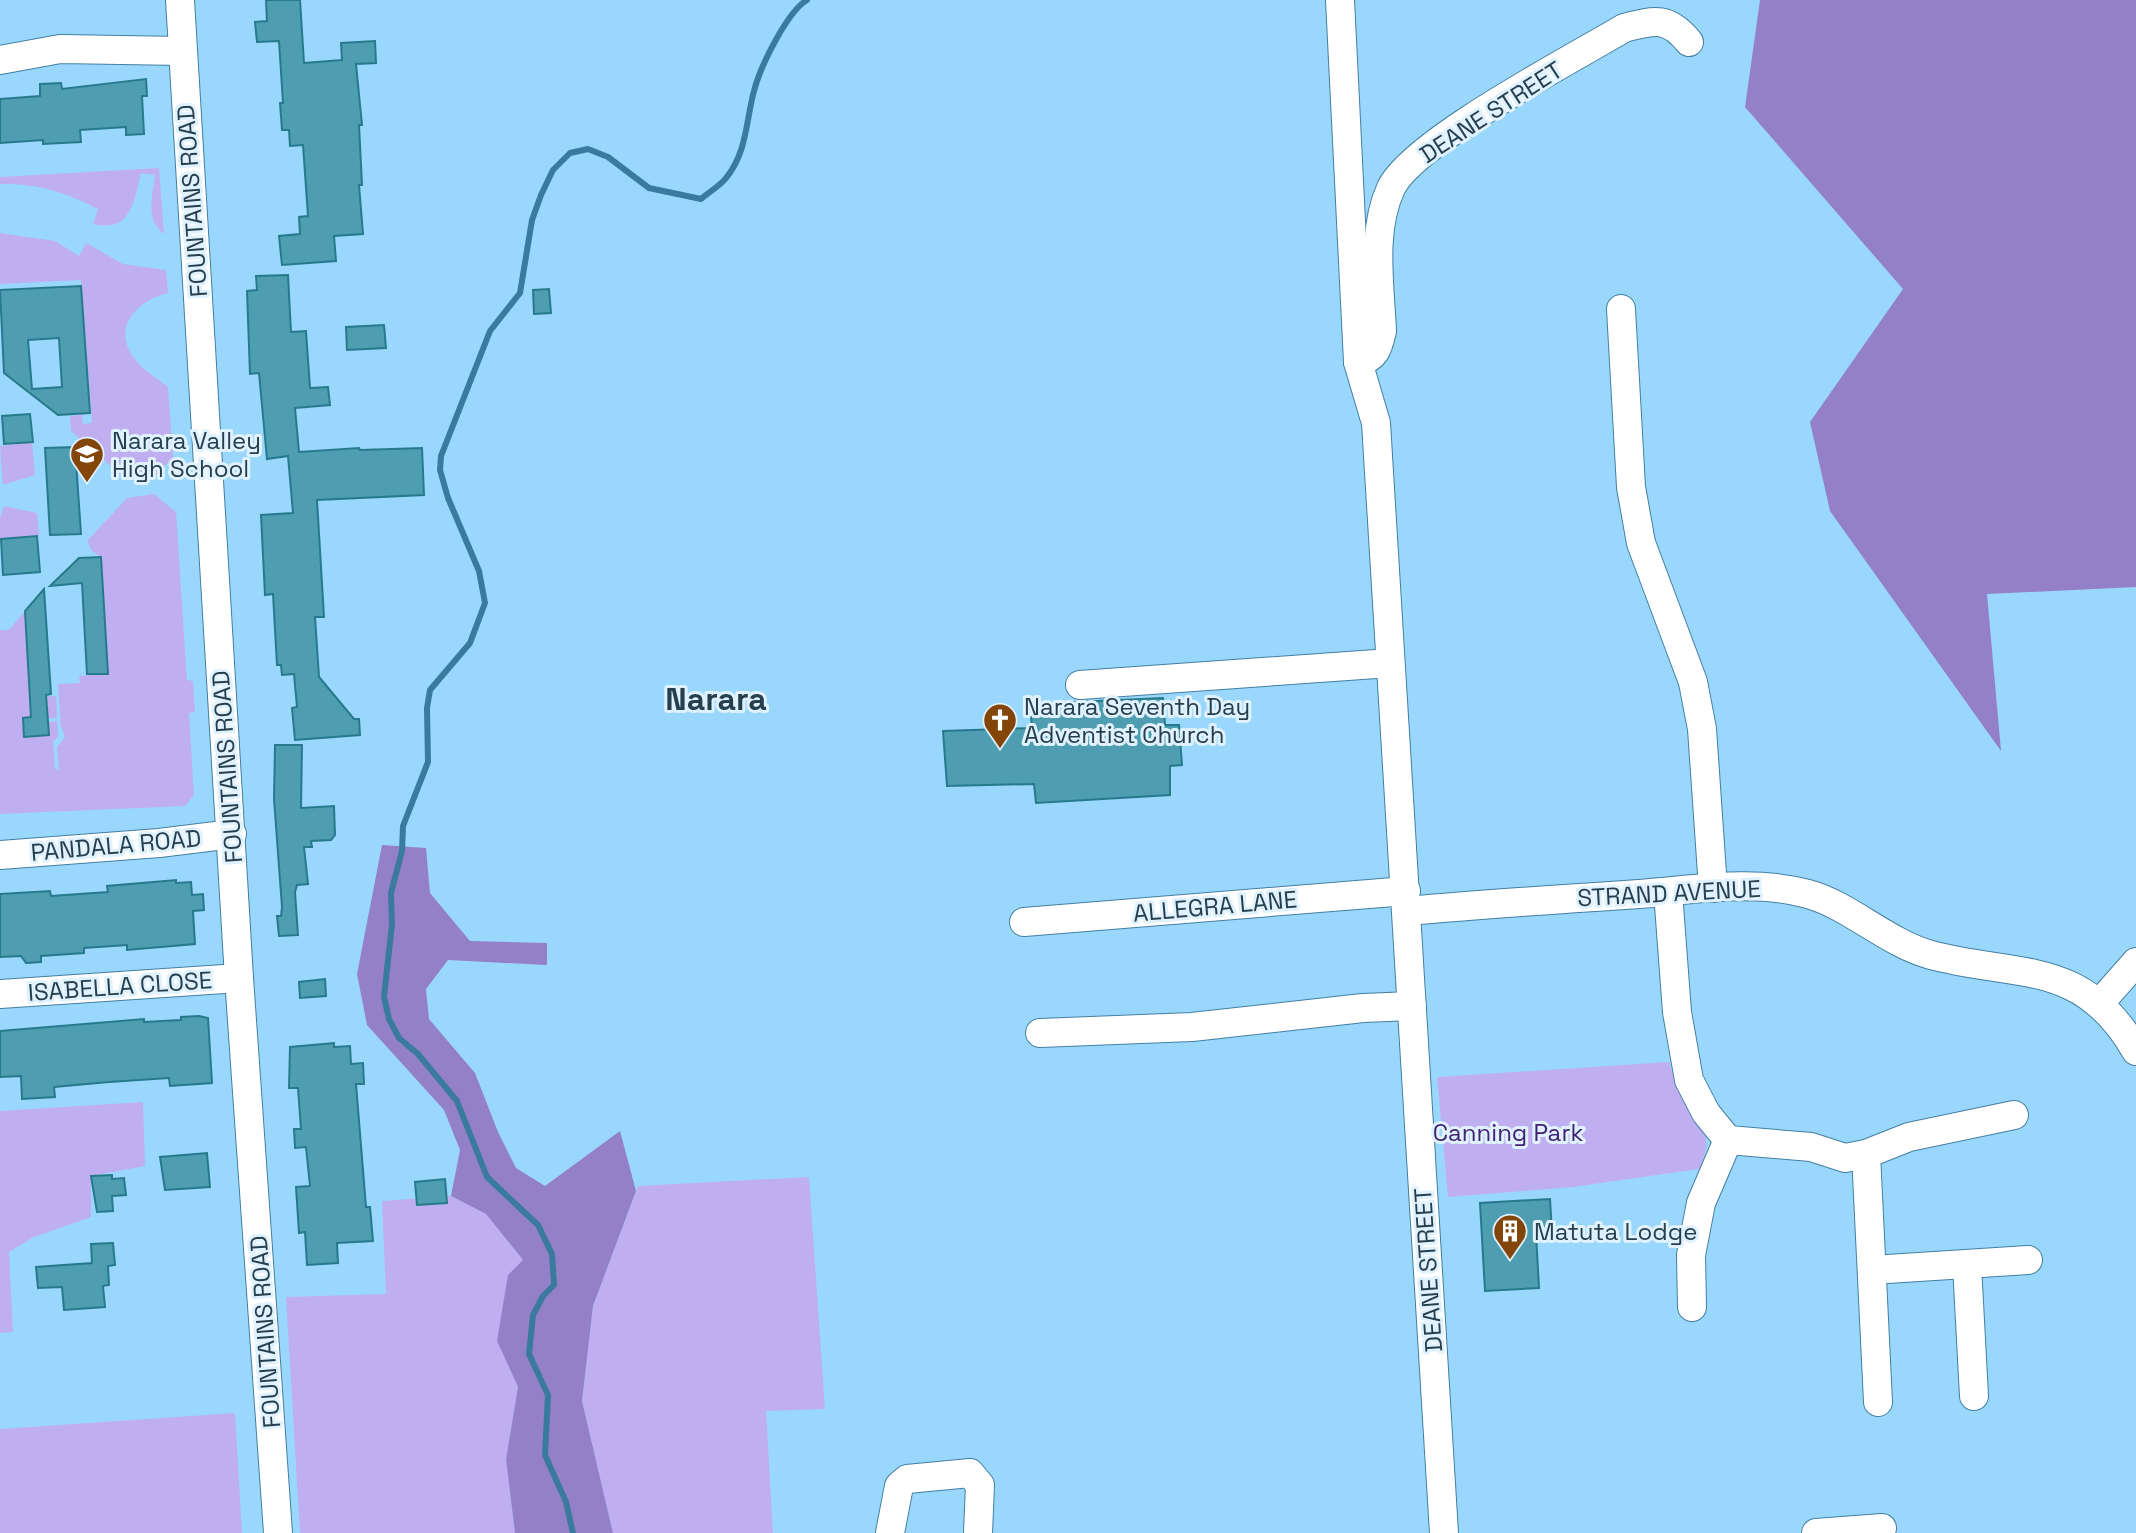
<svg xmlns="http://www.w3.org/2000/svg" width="2136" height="1533" font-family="'Space Grotesk',sans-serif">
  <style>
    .green { fill: #c0aff0 }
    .forest { fill: #9480c6 }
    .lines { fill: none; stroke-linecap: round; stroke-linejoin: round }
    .stream { stroke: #3a7a9f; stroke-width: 6 }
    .building { fill: #4f9db1; stroke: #277a8c; stroke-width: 2; fill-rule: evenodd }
    .minor-casing { stroke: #437fa1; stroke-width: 30 }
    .minor { stroke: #fff; stroke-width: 28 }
    .labels { text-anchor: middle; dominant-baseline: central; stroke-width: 6; stroke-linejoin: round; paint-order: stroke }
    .street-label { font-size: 24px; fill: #263f4f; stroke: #e0f2fd }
    .poi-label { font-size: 24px; fill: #263f4f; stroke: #e0f2fd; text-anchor: start }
    .park-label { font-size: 24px; fill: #412274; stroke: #e0f2fd }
    .district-label { font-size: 32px; font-weight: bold; fill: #263f4f; stroke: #e0f2fd }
  </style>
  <rect width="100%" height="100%" fill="#9ad7fd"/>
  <g class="green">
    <path d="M159 168 164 234C144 218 153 196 155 175L141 173C134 200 132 233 93 224L98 209C65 192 37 183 0 184V177Z"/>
    <path d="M0 233 55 241 79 256 86 243 123 264 166 270 168 293C138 300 111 327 134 358 142 370 157 378 168 387L173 457 153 479 122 476 71 431 70 416 82 415 83 424 92 423 81 280 0 284Z"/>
    <polygon points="32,442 35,475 3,485 0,446"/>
    <polygon points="154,494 176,512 187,680 193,681 195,712 189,713 194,795 185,806 0,814 0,630 9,630 25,611 30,697 56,696 57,718 23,718 24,737 49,735 48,722 57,721 58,737 53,741 55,769 59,770 57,747 65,737 61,726 58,684 80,683 79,676 108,674 101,557 92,551 87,541 127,498"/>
    <polygon points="4,506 37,513 39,536 0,538 0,518"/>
    <path d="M1669 1062C1673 1072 1675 1084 1680 1094 1696 1127 1718 1128 1699 1169L1573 1187 1448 1197 1437 1077Z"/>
    <polygon points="143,1102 145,1166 91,1176 91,1217 34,1237 9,1252 13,1332 0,1333 0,1111"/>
    <polygon points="809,1177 825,1409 766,1411 773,1533 613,1533 582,1401 593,1306 638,1186"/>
    <polygon points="451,1196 486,1214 523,1260 497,1341 518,1387 506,1459 515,1533 300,1533 286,1297 386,1294 382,1201"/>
    <polygon points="235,1413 242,1533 0,1533 0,1429"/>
  </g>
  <g class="forest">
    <polygon points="1760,0 2136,0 2136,587 1987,594 2001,751 1830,511 1810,422 1903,289 1745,107"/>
    <polygon points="382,845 426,848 430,893 470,941 547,943 547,965 448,960 426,989 429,1019 475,1073 498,1132 516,1168 545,1186 620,1131 636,1191 593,1306 582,1401 613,1533 515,1533 506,1459 518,1387 497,1341 508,1275 523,1260 486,1214 451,1196 460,1150 444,1110 367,1025 357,974"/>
  </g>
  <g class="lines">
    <path class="stream" d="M573 1533 566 1502 545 1455 548 1395 529 1354 533 1315 543 1296 554 1285 552 1254 538 1225 487 1177 457 1101 418 1054 399 1038 389 1019 384 997 392 924 391 893 402 851 403 826 428 762 427 708 430 690 470 643 485 603 479 571 448 498 440 470 441 456 490 331 520 293 532 220 541 195 553 170 570 153 588 149 608 157 649 188 701 199C709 192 720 186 726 178 747 153 746 120 754 91 760 67 787 12 807 0"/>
  </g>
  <g class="building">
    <polygon points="266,0 300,0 304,63 342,60 341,43 375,41 376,63 356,64 362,125 359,125 362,185 359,185 363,234 334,236 336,261 282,265 279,236 300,234 299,217 308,216 303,145 290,146 289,130 282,130 280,103 283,103 279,41 257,42 255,22 267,21"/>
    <polygon points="146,79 147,96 142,96 144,134 126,135 126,127 80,130 81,142 43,144 43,140 0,143 0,99 40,96 40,84 61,83 62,89"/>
    <polygon points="288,275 291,332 306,331 310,388 328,387 330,405 295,408 299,452 359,448 360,450 422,448 424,495 317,500 324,617 315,617 319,677 354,719 359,719 360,735 295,740 292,708 297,707 294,674 282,675 281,665 277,665 273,594 265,595 261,515 293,513 288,456 267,459 259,373 250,374 247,291 257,290 256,276"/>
    <path d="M81 286 90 413 58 415 4 373 0 290ZM59 338 62 387 32 389 28 340Z"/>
    <polygon points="549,289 551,313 534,314 533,290"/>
    <polygon points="384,325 386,348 347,350 346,327"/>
    <polygon points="30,414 33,442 4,444 2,416"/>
    <polygon points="75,447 81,534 50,535 45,448"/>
    <polygon points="37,536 40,572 3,575 1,539"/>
    <polygon points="101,557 108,674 87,674 82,583 50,586 79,558"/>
    <polygon points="44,589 51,694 46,695 49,735 24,737 23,718 31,717 25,611"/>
    <polygon points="1163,698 1165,725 1179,725 1182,765 1170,766 1170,795 1036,803 1034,784 947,786 943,731 1032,728 1030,704"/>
    <polygon points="275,745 302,745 301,808 334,806 335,835 331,840 311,841 312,847 304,847 308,884 297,885 295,892 298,935 279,936 277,916 281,916 282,907 274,799"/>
    <polygon points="176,880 176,883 191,882 192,895 203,894 204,910 193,911 195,944 127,950 127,945 84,948 84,953 41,956 41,962 26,963 21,956 0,957 0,894 50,891 51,896 108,892 107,886"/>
    <polygon points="325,979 326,996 300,998 299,982"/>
    <polygon points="199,1016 208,1018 212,1083 170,1086 169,1078 109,1082 54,1087 55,1097 22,1099 21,1076 0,1077 0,1031 144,1019 144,1022 181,1020 181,1017"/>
    <polygon points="334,1043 334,1047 350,1046 351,1064 363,1063 364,1084 356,1084 366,1207 370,1207 373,1241 337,1243 338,1263 307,1265 305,1232 299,1233 296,1187 310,1186 306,1147 295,1148 294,1129 301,1129 298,1088 289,1088 290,1047"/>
    <polygon points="207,1153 210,1187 165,1190 160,1157"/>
    <polygon points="112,1175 112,1179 124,1178 126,1195 112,1196 113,1211 97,1212 91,1176"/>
    <polygon points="445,1179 447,1203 417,1205 415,1182"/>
    <polygon points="1550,1199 1552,1232 1536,1233 1539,1288 1485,1291 1480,1203"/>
    <polygon points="113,1243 115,1265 108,1266 109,1285 103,1286 105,1307 64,1310 62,1287 38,1288 36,1267 92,1263 91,1244"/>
  </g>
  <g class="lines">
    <g class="minor-casing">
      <g id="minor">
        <polyline points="180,0 239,978 278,1533"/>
        <polyline points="1340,0 1358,362 1376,423 1444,1533"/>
        <polyline points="0,60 60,49 182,51"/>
        <polyline points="1621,309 1631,487 1641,543 1693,682 1702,729 1713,888"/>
        <path d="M1358 362C1376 358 1378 348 1382 331 1380 285 1371 231 1391 188 1413 142 1574 58 1624 28 1655 20 1668 16 1689 42"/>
        <polyline points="1080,685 1390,663"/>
        <polyline points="0,855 159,843 232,834"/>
        <polyline points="1668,892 1677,1012 1689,1080 1706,1113 1728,1140 1811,1147 1845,1158 1866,1154 1909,1137 2014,1115"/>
        <path d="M1407 911C1484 904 1562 899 1639 894 1694 890 1754 879 1808 894 1849 905 1887 943 1931 955 2018 978 2083 958 2136 1051"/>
        <polyline points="1024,922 1406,891"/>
        <polyline points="0,994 239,978"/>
        <polyline points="2099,1004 2136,962"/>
        <polyline points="1040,1033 1192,1027 1363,1008 1412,1006"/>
        <polyline points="1866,1154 1878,1402"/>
        <polyline points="1967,1265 1974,1396"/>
        <polyline points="1872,1270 2028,1260"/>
        <polyline points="1692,1307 1691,1255 1701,1203 1728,1140"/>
        <polyline points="890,1533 899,1486 907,1479 970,1473 980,1485 978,1533"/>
        <polyline points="1816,1533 1882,1528"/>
      </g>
    </g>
    <use href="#minor" class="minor"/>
  </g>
  <defs>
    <g id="school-pin" transform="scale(1.75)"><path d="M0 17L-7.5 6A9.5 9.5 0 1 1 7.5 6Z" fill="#844509" stroke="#e0f2fd"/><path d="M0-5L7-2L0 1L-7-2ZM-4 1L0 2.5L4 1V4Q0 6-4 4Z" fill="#fff"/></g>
    <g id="church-pin" transform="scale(1.75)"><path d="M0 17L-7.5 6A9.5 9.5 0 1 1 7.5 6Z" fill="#844509" stroke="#e0f2fd"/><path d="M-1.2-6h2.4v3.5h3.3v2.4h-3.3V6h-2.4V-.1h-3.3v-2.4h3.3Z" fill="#fff"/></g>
    <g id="building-pin" transform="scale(1.75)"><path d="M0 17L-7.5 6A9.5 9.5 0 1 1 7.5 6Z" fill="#844509" stroke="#e0f2fd"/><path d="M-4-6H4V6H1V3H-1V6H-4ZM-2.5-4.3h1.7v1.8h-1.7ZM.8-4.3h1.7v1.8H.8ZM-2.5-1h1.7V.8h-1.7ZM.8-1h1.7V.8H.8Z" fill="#fff"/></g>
  </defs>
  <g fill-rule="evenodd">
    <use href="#school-pin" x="87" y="454"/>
    <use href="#church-pin" x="1000" y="720"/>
    <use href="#building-pin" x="1510" y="1231"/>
  </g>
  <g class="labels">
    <g class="street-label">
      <text transform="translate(1491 112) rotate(-33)">DEANE STREET</text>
      <text transform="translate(192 201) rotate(-94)">FOUNTAINS ROAD</text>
      <text transform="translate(227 767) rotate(-94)">FOUNTAINS ROAD</text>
      <text transform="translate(116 845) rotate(-5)">PANDALA ROAD</text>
      <text transform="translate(1669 893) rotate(-3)">STRAND AVENUE</text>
      <text transform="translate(1215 906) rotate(-5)">ALLEGRA LANE</text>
      <text transform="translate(120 986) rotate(-4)">ISABELLA CLOSE</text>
      <text transform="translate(1428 1270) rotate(-94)">DEANE STREET</text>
      <text transform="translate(265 1332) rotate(-94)">FOUNTAINS ROAD</text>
    </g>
    <g class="poi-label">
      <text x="112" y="440">Narara Valley<tspan x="112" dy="28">High School</tspan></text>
      <text x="1024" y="706">Narara Seventh Day<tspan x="1024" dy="28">Adventist Church</tspan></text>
      <text x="1534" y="1231">Matuta Lodge</text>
    </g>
    <g class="park-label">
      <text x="1508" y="1132">Canning Park</text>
    </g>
    <g class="district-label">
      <text x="716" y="699">Narara</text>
    </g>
  </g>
</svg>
